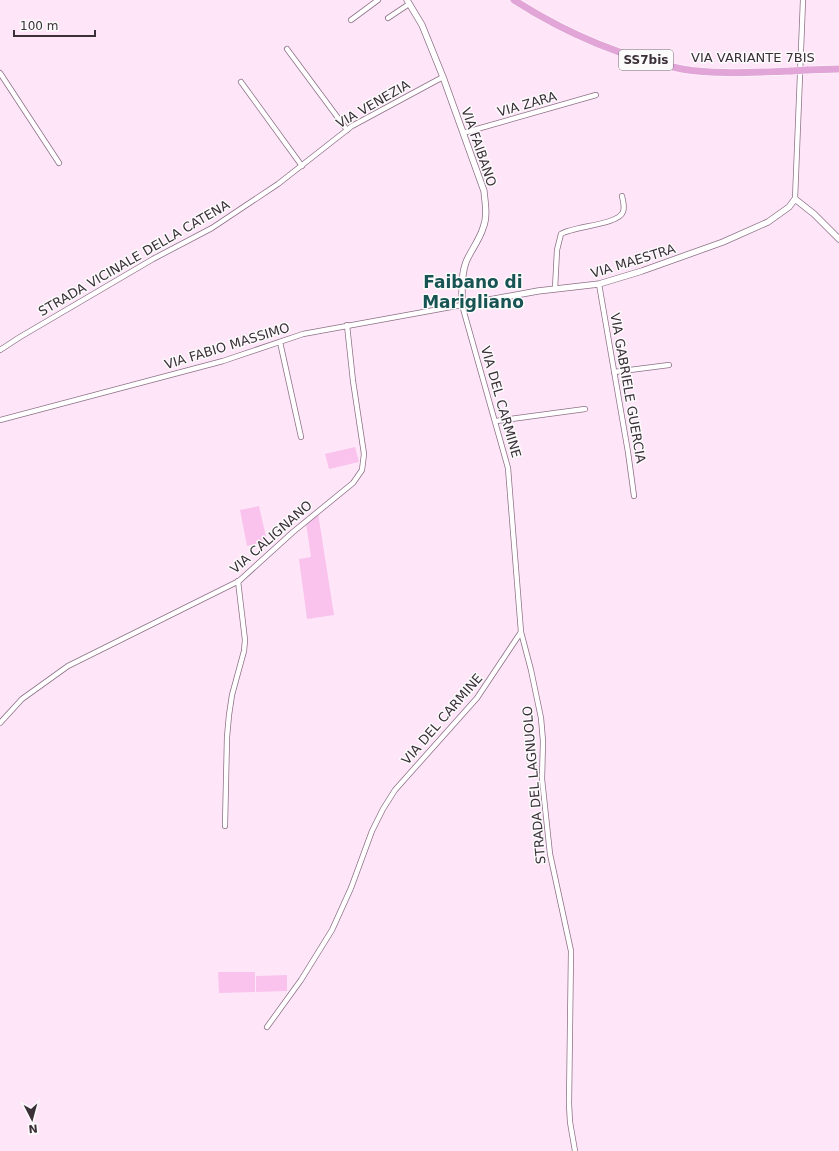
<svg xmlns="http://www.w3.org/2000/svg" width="839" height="1151" font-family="'DejaVu Sans',sans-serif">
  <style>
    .green { fill: #f9c3ed }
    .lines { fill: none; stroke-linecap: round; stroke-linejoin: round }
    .minor-casing { stroke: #8c7186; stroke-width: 6 }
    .tertiary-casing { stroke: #8c7186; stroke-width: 7 }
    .primary-casing { stroke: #fff; stroke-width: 8 }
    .minor { stroke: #fff; stroke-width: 4.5 }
    .tertiary { stroke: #fff; stroke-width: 5.5 }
    .primary { stroke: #e2a5d7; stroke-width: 7 }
    .primary-bridge-casing { stroke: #fff; stroke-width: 8; stroke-linecap: butt }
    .primary-bridge { stroke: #e2a5d7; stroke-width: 7 }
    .labels { text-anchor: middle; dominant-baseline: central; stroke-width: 3; stroke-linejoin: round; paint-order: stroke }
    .shield { fill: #fbfbfb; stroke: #756c72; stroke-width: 1 }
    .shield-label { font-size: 12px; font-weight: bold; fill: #3b2f38 }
    .street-label { font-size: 13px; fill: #3b2f38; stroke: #fbfbfb }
    .district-label { font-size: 17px; font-weight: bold; fill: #175453; stroke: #fbfbfb }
  </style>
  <rect width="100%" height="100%" fill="#fee6f8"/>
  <g class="green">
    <polygon points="355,447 359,462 329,469 325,454"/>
    <polygon points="259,506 267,541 247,546 240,510"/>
    <polygon points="318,513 334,615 307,619 299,559 311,557 306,523"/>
    <polygon points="218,972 255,972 255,992 219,993"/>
    <polygon points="287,975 287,991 256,992 256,976"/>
  </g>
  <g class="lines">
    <g class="minor-casing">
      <g id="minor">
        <polyline points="388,18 409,4"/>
        <polyline points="351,20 378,0"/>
        <polyline points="287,49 347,130"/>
        <polyline points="0,73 59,163"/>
        <polyline points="241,82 302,166"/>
        <polyline points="463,133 596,95"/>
        <polyline points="795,199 803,0"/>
        <polyline points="599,284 628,452 634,496"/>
        <path d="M555 289 557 250 561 234C574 226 618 225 623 212 625 207 623 201 622 196"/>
        <polyline points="280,342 301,437"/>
        <polyline points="0,350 20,337 153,259 212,228 278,184 352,126 443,77"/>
        <polyline points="614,372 669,365"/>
        <polyline points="0,420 223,361 303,334 462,305 508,468 521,632 477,698 395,790 383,809 372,831 351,888 332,930 301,980 267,1027"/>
        <polyline points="496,421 585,409"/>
        <polyline points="521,632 531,670 541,718 543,741 542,779 550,854 571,951 569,1104 570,1122 575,1151"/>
        <polyline points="0,723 22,699 68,666 239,581 293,532 353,483 362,470 364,454 353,381 347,325"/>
        <polyline points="225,826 227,737 229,715 232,695 244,651 245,640 238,581"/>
      </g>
    </g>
    <g class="tertiary-casing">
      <path id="tertiary" d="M407 0 422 25 443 77 484 191C485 203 488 216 483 228 480 239 471 250 466 262 461 275 462 291 462 305L538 291 599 284 642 271 723 242 768 222 789 207 795 199 814 214 839 239"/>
    </g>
    <g class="primary-casing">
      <g id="primary">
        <path d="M514 0C567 34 620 57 682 69 716 75 757 72 792 71"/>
        <polyline points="807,70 839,69"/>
      </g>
    </g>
    <use href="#minor" class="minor"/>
    <use href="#tertiary" class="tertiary"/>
    <use href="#primary" class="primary"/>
    <g class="primary-bridge-casing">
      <polyline id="primary-bridge" points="792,71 807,70"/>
    </g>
    <use href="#primary-bridge" class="primary-bridge"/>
  </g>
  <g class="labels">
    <rect class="shield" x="619" y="50" width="54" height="20" rx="3"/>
    <g class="shield-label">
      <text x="646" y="60">SS7bis</text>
    </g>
    <g class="street-label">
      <text x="753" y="57">VIA VARIANTE 7BIS</text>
      <text transform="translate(373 104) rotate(-30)">VIA VENEZIA</text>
      <text transform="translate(527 104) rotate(-16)">VIA ZARA</text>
      <text transform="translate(479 147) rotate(71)">VIA FAIBANO</text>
      <text transform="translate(134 258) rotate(-30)">STRADA VICINALE DELLA CATENA</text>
      <text transform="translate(633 261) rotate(-17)">VIA MAESTRA</text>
      <text transform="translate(227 346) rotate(-17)">VIA FABIO MASSIMO</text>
      <text transform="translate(628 388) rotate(80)">VIA GABRIELE GUERCIA</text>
      <text transform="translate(501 402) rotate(74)">VIA DEL CARMINE</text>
      <text transform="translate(271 537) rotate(-41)">VIA CALIGNANO</text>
      <text transform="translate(442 719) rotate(-49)">VIA DEL CARMINE</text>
      <text transform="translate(534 785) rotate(-95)">STRADA DEL LAGNUOLO</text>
    </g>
    <g class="district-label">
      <text x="473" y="282">Faibano di<tspan x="473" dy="20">Marigliano</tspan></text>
    </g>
  </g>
  <g transform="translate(32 1119) rotate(174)" stroke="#fbfbfb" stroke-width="3" paint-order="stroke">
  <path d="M0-3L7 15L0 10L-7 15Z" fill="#3b2f38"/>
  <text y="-6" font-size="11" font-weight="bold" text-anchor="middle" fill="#3b2f38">N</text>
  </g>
  <path d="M14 30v6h81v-6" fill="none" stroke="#3b2f38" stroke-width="2"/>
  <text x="20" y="30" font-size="12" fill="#3b2f38" stroke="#fbfbfb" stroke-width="3" paint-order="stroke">100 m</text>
</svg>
